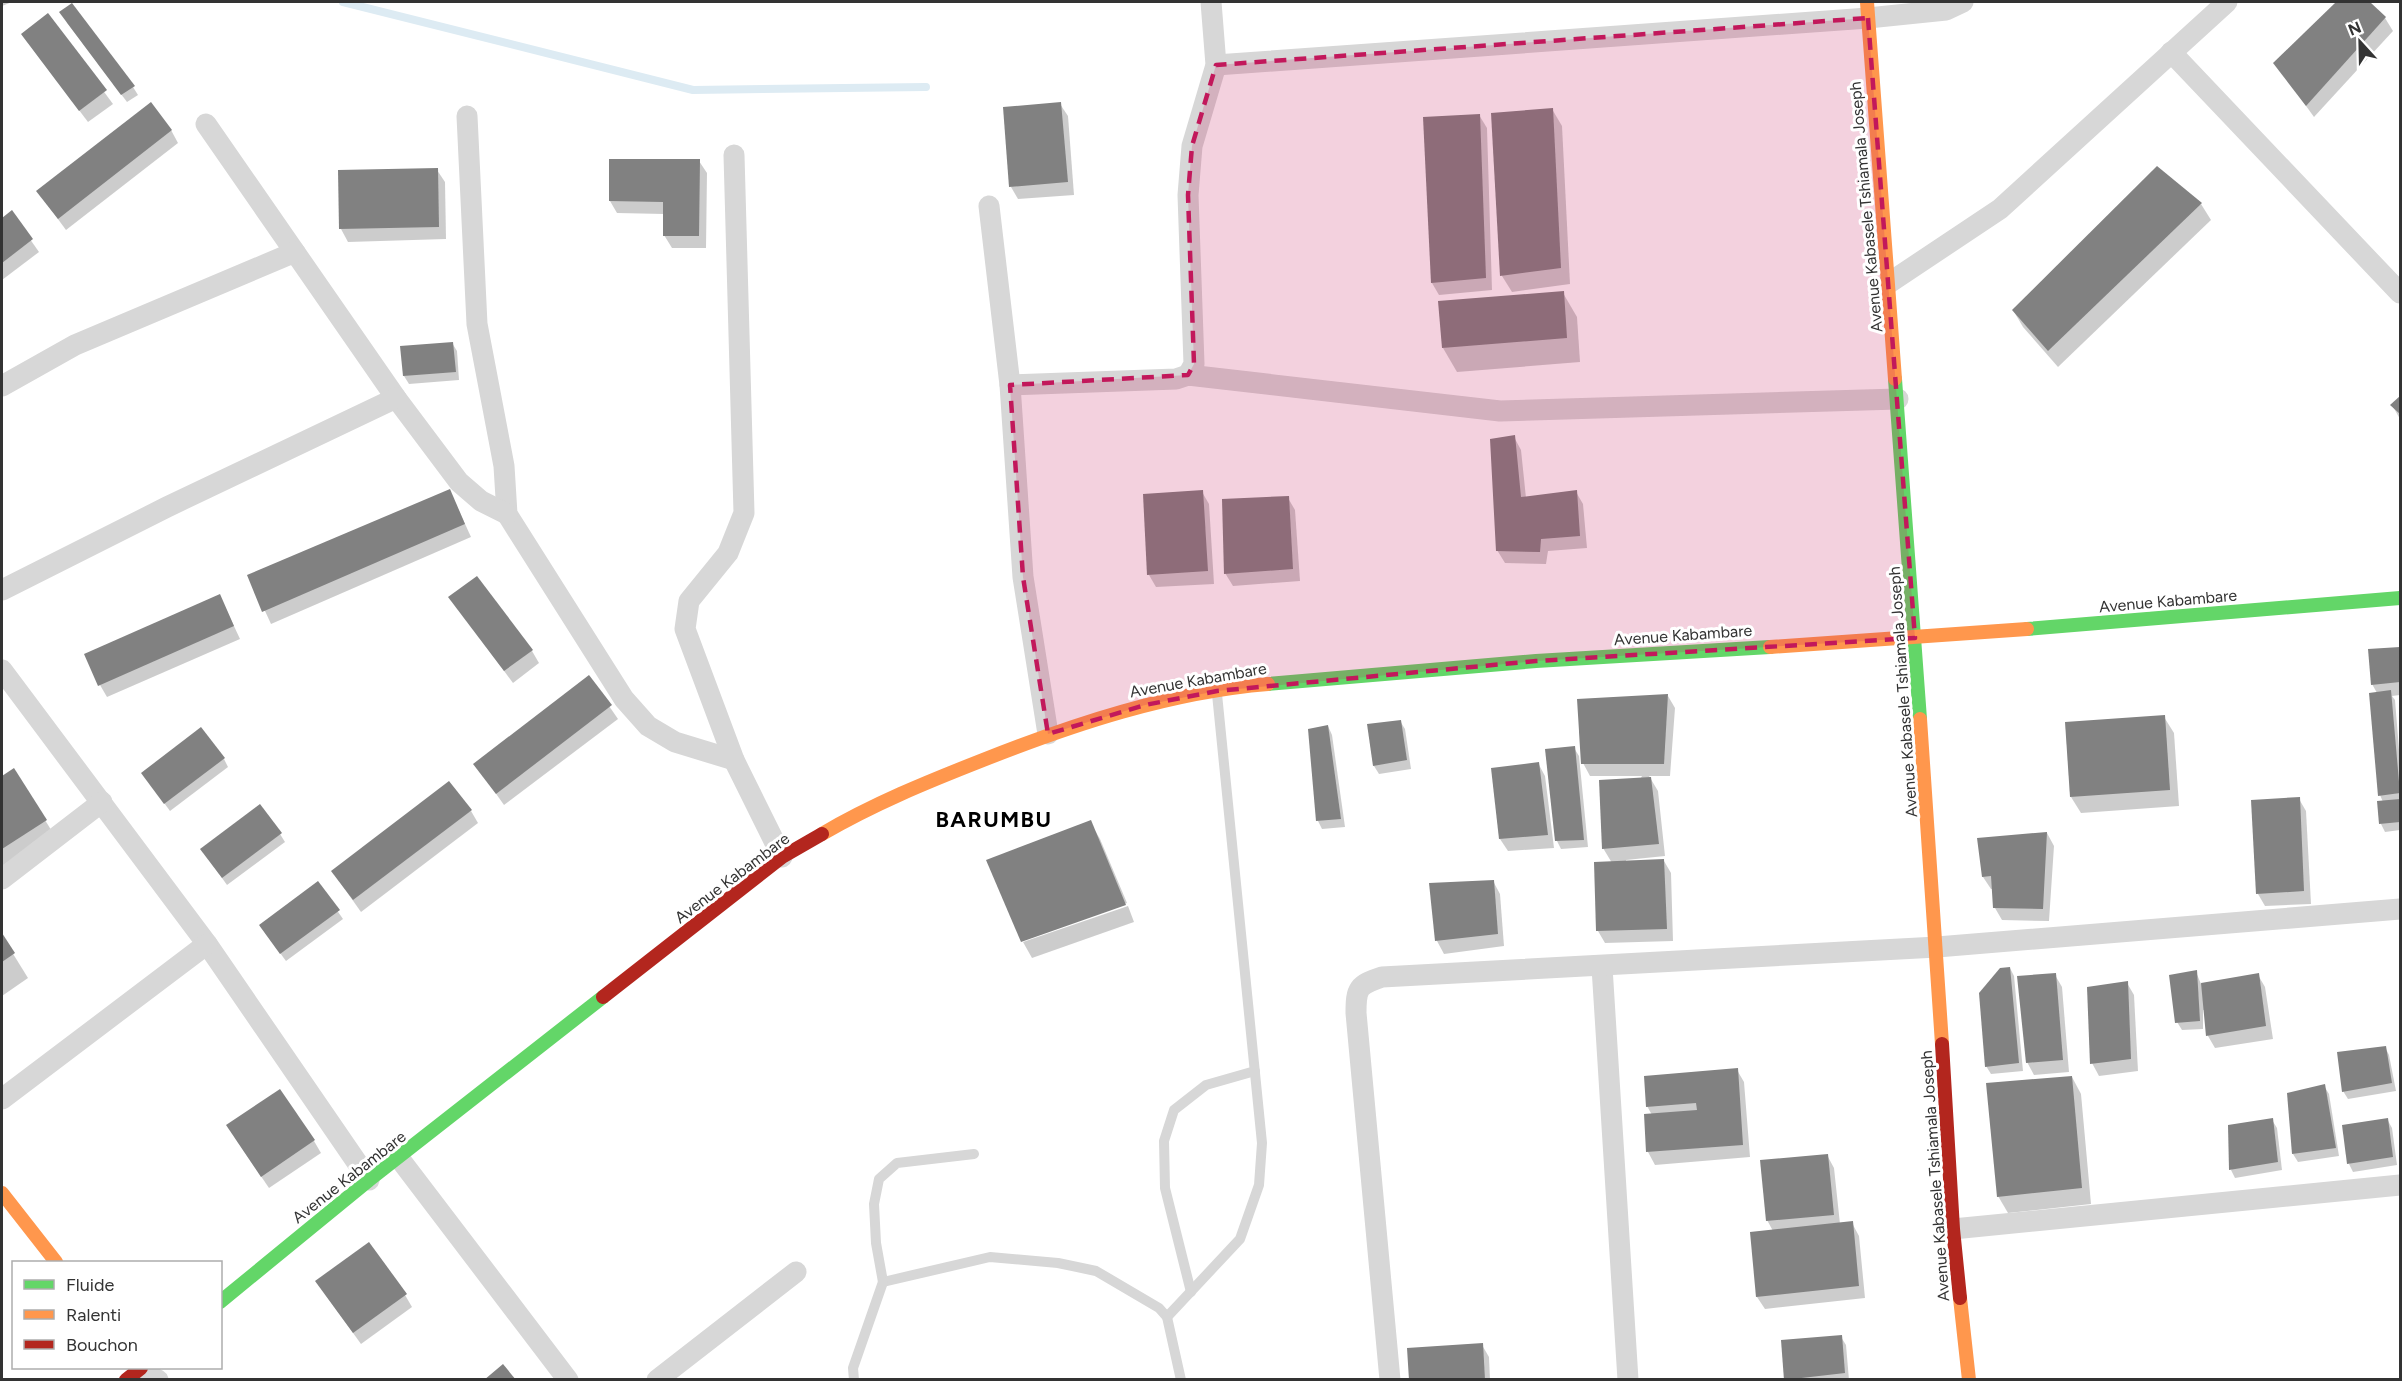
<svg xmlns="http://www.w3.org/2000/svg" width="2402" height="1381" font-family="Figtree,sans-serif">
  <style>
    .shadow { fill: #0003 }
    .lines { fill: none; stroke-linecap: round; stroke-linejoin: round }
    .stream { stroke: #ddebf3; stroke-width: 8 }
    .building { fill: #818181 }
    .lane { stroke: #d7d7d7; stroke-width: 10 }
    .street { stroke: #d7d7d7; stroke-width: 21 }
    .fast { stroke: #63d668; stroke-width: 14 }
    .slow { stroke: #ff974d; stroke-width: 14 }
    .jam { stroke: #b3261e; stroke-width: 14 }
    .marked { fill: #c2185b; fill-opacity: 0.2; stroke: #c2185b; stroke-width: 4.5; stroke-dasharray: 12 8; stroke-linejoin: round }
    .labels { text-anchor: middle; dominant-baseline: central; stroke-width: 6; stroke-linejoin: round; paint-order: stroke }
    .street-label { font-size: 16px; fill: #333; stroke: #fff }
    .district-label { font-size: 22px; font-weight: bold; letter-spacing: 1.5px; fill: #000; stroke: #fff }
  </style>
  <rect width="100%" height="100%" fill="#fff"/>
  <g class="shadow">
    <polygon points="2,2 12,2 2,6"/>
    <polygon points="2339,2 2368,2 2385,18 2393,31 2314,117 2275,63"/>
    <polygon points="48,16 113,104 88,122 22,35"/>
    <polygon points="65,20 133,87 138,95 127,102"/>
    <polygon points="1060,104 1068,116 1074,195 1018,199 1011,187"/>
    <polygon points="1552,109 1562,126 1570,284 1512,292 1502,276"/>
    <polygon points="1479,115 1487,128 1492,290 1439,295 1432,283"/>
    <polygon points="171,130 178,143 66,230 38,192"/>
    <polygon points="699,161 707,173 706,248 672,248 664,235 664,214 617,213 610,201"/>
    <polygon points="437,170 445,182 446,239 348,242 341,229"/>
    <polygon points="2201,204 2211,220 2058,367 2023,327 2013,310"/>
    <polygon points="11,212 39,252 2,280 2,219"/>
    <polygon points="1563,293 1577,317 1580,362 1457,372 1443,348"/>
    <polygon points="452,343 457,351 459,380 409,384 404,376 402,348"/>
    <polygon points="2400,398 2400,419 2392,405"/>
    <polygon points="1514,437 1521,450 1526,498 1576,492 1583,504 1587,548 1548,551 1546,564 1505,563 1497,550"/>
    <polygon points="450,491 471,537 271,624 249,576"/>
    <polygon points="1202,492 1209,504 1214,584 1156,587 1149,575"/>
    <polygon points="1288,498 1295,510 1300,581 1233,586 1225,573"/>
    <polygon points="220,596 240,639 107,697 100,685"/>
    <polygon points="450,598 532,651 539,663 513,683"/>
    <polygon points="2400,648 2400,695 2392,696 2395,700 2400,762 2400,830 2385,832 2381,824 2383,802 2380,795 2377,693 2372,684 2369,651"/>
    <polygon points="589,677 618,719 504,805 475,764"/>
    <polygon points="1668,696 1675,708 1670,776 1649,776 1658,791 1665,856 1626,860 1626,862 1664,861 1671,873 1673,941 1605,943 1598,931 1612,863 1603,848 1642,776 1590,776 1583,763"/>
    <polygon points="2164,717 2174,733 2179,806 2081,813 2071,797"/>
    <polygon points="1400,721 1405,729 1411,769 1379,774 1374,766 1369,725"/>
    <polygon points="1328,726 1332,735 1345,827 1322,829 1318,821"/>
    <polygon points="1574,748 1579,756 1588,847 1561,849 1557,841"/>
    <polygon points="224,759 228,767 170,811 148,781"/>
    <polygon points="1538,763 1545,776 1554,848 1508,851 1500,839"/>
    <polygon points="14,770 53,833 2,866 2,778"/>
    <polygon points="2299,799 2306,811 2311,904 2265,906 2258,894"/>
    <polygon points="471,811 478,823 361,912 332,871"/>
    <polygon points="1090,822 1100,839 1127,903 1022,940"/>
    <polygon points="2047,833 2054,846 2049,921 2002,920 1995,908 1994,889 1991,889 1983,877 1979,839"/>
    <polygon points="280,834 285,842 227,885 207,857"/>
    <polygon points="1493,881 1500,894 1504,946 1444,954 1437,941 1430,884"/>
    <polygon points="318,883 343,919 286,961 260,926"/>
    <polygon points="1128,906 1134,922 1032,958 1023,942"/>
    <polygon points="2,936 28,978 2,996"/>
    <polygon points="2010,968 2014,976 2023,1071 1991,1074 1986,1066"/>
    <polygon points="2196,972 2201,984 2258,975 2265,987 2273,1039 2215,1048 2208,1036 2205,1010 2203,1010 2203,1029 2182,1030 2177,1022"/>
    <polygon points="2055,975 2062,987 2069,1072 2034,1075 2027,1062"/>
    <polygon points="2127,983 2134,995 2138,1071 2099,1076 2092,1063"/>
    <polygon points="2385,1047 2389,1055 2396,1091 2348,1099 2343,1091"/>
    <polygon points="1737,1070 1744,1082 1750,1157 1655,1165 1648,1152 1645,1116 1652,1115 1647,1106"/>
    <polygon points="2072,1077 2081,1094 2091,1204 2008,1213 1998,1196"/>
    <polygon points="2324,1086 2329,1094 2339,1156 2298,1162 2293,1154"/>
    <polygon points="2387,1119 2392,1128 2397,1165 2353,1172 2349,1164"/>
    <polygon points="2272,1120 2277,1128 2282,1170 2235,1178 2231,1170"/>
    <polygon points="235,1138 314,1141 321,1153 269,1188"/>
    <polygon points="1827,1155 1834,1168 1840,1224 1852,1223 1859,1236 1865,1298 1765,1309 1757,1297 1773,1231 1767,1220"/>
    <polygon points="325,1294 405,1295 412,1307 361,1344"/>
    <polygon points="1841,1337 1846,1345 1849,1380 1785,1380"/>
    <polygon points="1482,1345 1489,1357 1490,1380 1411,1380"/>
  </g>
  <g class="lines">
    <polyline class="stream" points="343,2 693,90 926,87"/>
  </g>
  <g class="building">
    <polygon points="2336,2 2370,2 2386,17 2306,106 2273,63"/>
    <polygon points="72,3 135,86 121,95 59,12"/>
    <polygon points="48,13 107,90 79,111 21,34"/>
    <polygon points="151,102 172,130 58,219 36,191"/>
    <polygon points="1061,102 1068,182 1009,187 1003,107"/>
    <polygon points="1553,108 1561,268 1500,276 1491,113"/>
    <polygon points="1480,114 1486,278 1431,283 1423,117"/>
    <polygon points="609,159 700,159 699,236 663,236 663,202 609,201"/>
    <polygon points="2157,166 2202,203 2048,351 2012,310"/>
    <polygon points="438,168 439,227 339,229 338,170"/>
    <polygon points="12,210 33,239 2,263 2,218"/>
    <polygon points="1564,291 1567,338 1442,348 1438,301"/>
    <polygon points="453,342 456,372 403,376 400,346"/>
    <polygon points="2400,396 2400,414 2390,405"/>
    <polygon points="1515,435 1521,497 1577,490 1580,536 1541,539 1540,552 1496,551 1490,439"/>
    <polygon points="450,489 465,524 262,612 247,575"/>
    <polygon points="1203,490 1208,571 1147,575 1143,494"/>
    <polygon points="1289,496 1293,569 1224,574 1222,499"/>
    <polygon points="477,576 533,650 504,671 448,597"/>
    <polygon points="220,594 234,626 98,686 84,654"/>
    <polygon points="2400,647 2400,682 2371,685 2368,649"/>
    <polygon points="589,675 612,705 496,794 473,764"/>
    <polygon points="2391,690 2400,793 2378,796 2369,693"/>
    <polygon points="1668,694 1664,764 1581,764 1577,699"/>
    <polygon points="2165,715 2170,790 2070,797 2065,722"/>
    <polygon points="1401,720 1407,760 1373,766 1367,724"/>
    <polygon points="1328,725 1341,819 1316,821 1308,729"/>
    <polygon points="201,727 225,758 164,804 141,773"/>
    <polygon points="1575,746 1584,840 1555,841 1545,749"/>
    <polygon points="1539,762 1548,835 1499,839 1491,768"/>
    <polygon points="14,768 47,820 2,849 2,776"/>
    <polygon points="1651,777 1659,844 1602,849 1599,780"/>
    <polygon points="449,781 472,810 353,900 331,871"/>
    <polygon points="2300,797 2304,891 2256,894 2251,800"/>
    <polygon points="2400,799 2400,822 2379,824 2377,801"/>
    <polygon points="260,804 282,833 222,878 200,849"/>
    <polygon points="1091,820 1126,905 1021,942 986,860"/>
    <polygon points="2047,832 2043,909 1993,908 1991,876 1982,877 1977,838"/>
    <polygon points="1664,859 1667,929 1596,931 1594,862"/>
    <polygon points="1494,880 1498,934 1435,941 1429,883"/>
    <polygon points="318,881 340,910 280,954 259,925"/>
    <polygon points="2,933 15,953 2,962"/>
    <polygon points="2010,967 2019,1063 1985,1067 1979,993 2000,968"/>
    <polygon points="2197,970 2200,1021 2175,1023 2169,975"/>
    <polygon points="2056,973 2063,1060 2026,1063 2017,976"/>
    <polygon points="2259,973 2266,1026 2206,1036 2201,983"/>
    <polygon points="2128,981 2131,1059 2090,1064 2087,987"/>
    <polygon points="2386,1046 2392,1083 2342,1092 2337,1052"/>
    <polygon points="1738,1068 1743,1145 1646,1152 1644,1114 1697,1110 1696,1103 1646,1107 1644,1076"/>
    <polygon points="2072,1076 2082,1188 1997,1197 1986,1083"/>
    <polygon points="2325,1084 2336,1148 2292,1154 2287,1093"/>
    <polygon points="280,1089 315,1140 261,1177 226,1125"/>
    <polygon points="2273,1118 2278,1162 2229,1170 2228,1125"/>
    <polygon points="2388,1118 2393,1157 2347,1164 2342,1125"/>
    <polygon points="1828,1154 1834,1215 1766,1221 1760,1160"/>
    <polygon points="1853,1221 1859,1286 1756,1297 1750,1232"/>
    <polygon points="369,1242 407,1294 353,1333 315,1281"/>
    <polygon points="1842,1335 1845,1373 1784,1380 1781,1340"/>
    <polygon points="1483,1343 1485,1380 1409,1380 1407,1348"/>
    <polygon points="503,1364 516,1380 484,1380"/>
  </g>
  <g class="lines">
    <g class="lane">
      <polyline points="974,1154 897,1163 879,1179 874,1204 876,1243 883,1282 990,1257 1058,1263 1096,1271 1159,1308 1167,1317 1181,1380"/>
      <polyline points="1191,1292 1165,1188 1164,1141 1174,1110 1206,1085 1255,1071"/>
      <polyline points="1167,1317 1240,1239 1259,1185 1262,1143 1217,694"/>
      <polyline points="854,1380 853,1368 883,1282"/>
    </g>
    <g class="street">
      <polyline points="2171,52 2400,293"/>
      <polyline points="1216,65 1868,18 1946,10 1963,2"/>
      <polyline points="467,116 477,324 504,466 507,514 624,699 648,726 675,742 734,760"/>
      <polyline points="206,124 396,398 459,482 481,501 507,514"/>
      <polyline points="734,155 744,513 728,553 689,601 685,629 734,760 782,857"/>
      <polyline points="989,206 1010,385 1023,577 1048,734"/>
      <polyline points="1889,283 2000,209 2227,2"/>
      <polyline points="1188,375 1194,364 1188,195 1192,146 1216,65 1211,2"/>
      <polyline points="1010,385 1176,379 1188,375 1500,411 1898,399"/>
      <polyline points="2,386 75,345 295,252"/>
      <polyline points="2,590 167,507 396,398"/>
      <polyline points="2,670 207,944 369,1180"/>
      <polyline points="2,879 102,802"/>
      <polyline points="1602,967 1628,1380"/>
      <polyline points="2,1099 207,944"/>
      <polyline points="399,1158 568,1380"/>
      <polyline points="1953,1229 2400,1185"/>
      <polyline points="139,1369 158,1380"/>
      <polyline points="657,1380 796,1272"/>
      <path d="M1390 1380 1356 1013C1356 988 1358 985 1382 977L1937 947 2400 909"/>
    </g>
    <g class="fast">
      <polyline points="1895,379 1920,719"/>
      <polyline points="2027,629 2400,598"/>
      <polyline points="1268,684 1536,661 1770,647"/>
      <polyline points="220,1302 369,1180 603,997"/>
    </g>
    <g class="slow">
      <polyline points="1867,2 1895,379"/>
      <polyline points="1770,647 2027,629"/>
      <polyline points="1920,719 1942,1044"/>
      <path d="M822 834C873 804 927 782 983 760 1074 724 1170 692 1268 684"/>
      <polyline points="2,1193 56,1262"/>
      <polyline points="1960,1298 1969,1380"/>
    </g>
    <g class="jam">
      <polyline points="603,997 782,857 822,834"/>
      <polyline points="1942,1044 1953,1229 1960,1298"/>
      <polyline points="126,1380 141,1368"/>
    </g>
  </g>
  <path class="marked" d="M1868 18 1915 638 1536 661 1217 691 1145 705 1048 734 1023 577 1010 385 1188 375 1194 364 1188 195 1192 146 1216 65Z"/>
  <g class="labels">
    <g class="street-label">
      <text transform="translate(1866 207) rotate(-95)">Avenue Kabasele Tshiamala Joseph</text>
      <text transform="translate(2168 601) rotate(-5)">Avenue Kabambare</text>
      <text transform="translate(1683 635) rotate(-4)">Avenue Kabambare</text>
      <text transform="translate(1198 680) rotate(-10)">Avenue Kabambare</text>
      <text transform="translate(1903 692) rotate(-94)">Avenue Kabasele Tshiamala Joseph</text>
      <text transform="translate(732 878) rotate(-37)">Avenue Kabambare</text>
      <text transform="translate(1935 1176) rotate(-94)">Avenue Kabasele Tshiamala Joseph</text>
      <text transform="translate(349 1177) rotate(-38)">Avenue Kabambare</text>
    </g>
    <g class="district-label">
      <text x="994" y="819">BARUMBU</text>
    </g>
  </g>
  <rect width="2402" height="1381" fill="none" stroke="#333333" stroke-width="6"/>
  <rect x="12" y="1261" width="210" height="108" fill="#ffffff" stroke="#adadad" stroke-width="1.5"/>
  <rect x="24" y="1280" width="30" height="9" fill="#63d668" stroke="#adadad" stroke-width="1.5"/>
  <text x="66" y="1291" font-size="18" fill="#333333">Fluide</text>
  <rect x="24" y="1310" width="30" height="9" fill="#ff974d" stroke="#adadad" stroke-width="1.5"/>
  <text x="66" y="1321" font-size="18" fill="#333333">Ralenti</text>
  <rect x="24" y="1340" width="30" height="9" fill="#b3261e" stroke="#adadad" stroke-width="1.5"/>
  <text x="66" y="1351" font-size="18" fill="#333333">Bouchon</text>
  <g transform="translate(2360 42) rotate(338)" stroke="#ffffff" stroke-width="4.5" paint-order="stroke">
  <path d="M0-4.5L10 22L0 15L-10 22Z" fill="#333333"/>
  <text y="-9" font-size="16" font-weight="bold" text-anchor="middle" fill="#333333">N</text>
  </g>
</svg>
